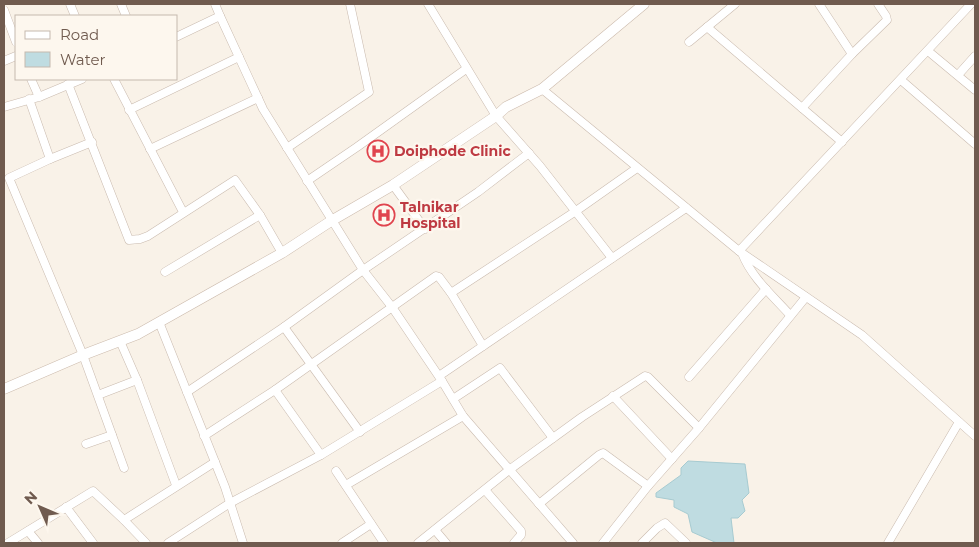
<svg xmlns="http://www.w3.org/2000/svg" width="979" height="547" font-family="Montserrat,sans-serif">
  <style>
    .water { fill: #bfdce1; stroke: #a7cbd1 }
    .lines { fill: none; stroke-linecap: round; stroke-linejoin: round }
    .street-casing { stroke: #cabbaf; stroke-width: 9 }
    .secondary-casing { stroke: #ccbbad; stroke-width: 11 }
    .street { stroke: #fff; stroke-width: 8 }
    .secondary { stroke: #fff; stroke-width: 10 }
    .labels { text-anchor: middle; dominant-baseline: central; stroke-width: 4.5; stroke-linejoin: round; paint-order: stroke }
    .health-label { font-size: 14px; font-weight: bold; fill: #be3a42; stroke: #fdf7ee; text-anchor: start }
  </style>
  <rect width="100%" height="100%" fill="#f9f2e8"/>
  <polygon class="water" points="688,461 745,464 749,493 742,500 745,511 738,518 731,518 734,543 717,543 692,532 688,514 674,507 674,500 656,497 656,493 681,475 681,468"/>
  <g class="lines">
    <g class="street-casing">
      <g id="street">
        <polyline points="70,4 75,16"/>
        <polyline points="121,4 126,16"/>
        <polyline points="215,4 220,16"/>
        <polyline points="428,4 496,116 540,166 612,258"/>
        <polyline points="819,4 852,54 802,108 842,142"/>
        <polyline points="4,10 16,42"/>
        <polyline points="707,27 802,108"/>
        <polyline points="176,37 220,16 263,109 363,270 392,307 442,381 463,416 573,543"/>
        <polyline points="689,42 735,4"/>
        <polyline points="928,51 975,90"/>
        <polyline points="852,54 887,20 886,16 878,4"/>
        <polyline points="4,61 16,56"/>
        <polyline points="958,75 975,56"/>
        <polyline points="31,79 39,97"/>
        <polyline points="114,79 183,212"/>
        <polyline points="901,80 975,144"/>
        <polyline points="68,84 129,240 140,239 148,236 235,180 260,215 282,253"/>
        <polyline points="542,89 739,251 971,4"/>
        <polyline points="29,99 50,159"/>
        <polyline points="4,107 39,97 82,79"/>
        <polyline points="129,110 239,57"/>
        <polyline points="92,142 50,159 9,178 83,355 124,468"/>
        <polyline points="287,148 369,92 350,4"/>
        <polyline points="150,149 258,98"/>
        <polyline points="307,181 357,147 466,69"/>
        <polyline points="393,185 425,229"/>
        <polyline points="739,251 862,335 975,436"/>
        <path d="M742 253C751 277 773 296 790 315"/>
        <polyline points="165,272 260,215"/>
        <polyline points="451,293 576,211 637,168"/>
        <polyline points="159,322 225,487 243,543"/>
        <polyline points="284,327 360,432"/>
        <polyline points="120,341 137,380 176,485"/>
        <polyline points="439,376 686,208"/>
        <polyline points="689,377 766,289"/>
        <polyline points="275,390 321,455"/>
        <polyline points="187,392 284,327 363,270 478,192 529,153"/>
        <polyline points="98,395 137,380"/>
        <polyline points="613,396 672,459"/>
        <polyline points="453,399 500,368 553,438"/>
        <polyline points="204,436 275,390 436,276 439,277 451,293 483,346"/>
        <polyline points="86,444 112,435"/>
        <polyline points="336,471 384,543"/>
        <polyline points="346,485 463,416"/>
        <polyline points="485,490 521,531 521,535 514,543"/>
        <polyline points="539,504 599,455 603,453 648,486"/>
        <polyline points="66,507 93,543"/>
        <polyline points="124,520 215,462"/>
        <polyline points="435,530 446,543"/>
        <polyline points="28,531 38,543"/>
        <polyline points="8,543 93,491 124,520 146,543"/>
        <polyline points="168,543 230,503 321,455 442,381"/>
        <polyline points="342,543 371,524"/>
        <polyline points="418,543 509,470 582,417 645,376 648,377 699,428"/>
        <polyline points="603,543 648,486 699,428 806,297"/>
        <polyline points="642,543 657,528 665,523 686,543"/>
        <polyline points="888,543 959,422"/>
      </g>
    </g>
    <g class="secondary-casing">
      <polyline id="secondary" points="4,389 83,355 138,334 282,253 331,221 393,185 496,116 506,107 542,89 644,4"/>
    </g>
    <use href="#street" class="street"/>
    <use href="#secondary" class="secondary"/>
  </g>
  <defs>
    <g id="hospital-ring" transform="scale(1.125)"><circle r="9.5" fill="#fdf7ee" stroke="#e0444e" stroke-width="1.5"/><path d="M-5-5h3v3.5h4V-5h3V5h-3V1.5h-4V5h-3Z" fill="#e0444e"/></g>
  </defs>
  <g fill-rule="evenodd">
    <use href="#hospital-ring" x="378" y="151"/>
    <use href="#hospital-ring" x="384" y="215"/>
  </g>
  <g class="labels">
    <g class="health-label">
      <text x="394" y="151">Doiphode Clinic</text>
      <text x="400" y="207">Talnikar<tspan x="400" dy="16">Hospital</tspan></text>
    </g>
  </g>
  <rect width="979" height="547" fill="none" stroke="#705b4f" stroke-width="10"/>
  <rect x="15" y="15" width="162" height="65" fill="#fdf7ee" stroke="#c5b9ae"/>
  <rect x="25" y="31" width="25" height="8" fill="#ffffff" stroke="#c5b9ae"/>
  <text x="60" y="40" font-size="15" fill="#705b4f">Road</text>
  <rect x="25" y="52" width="25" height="15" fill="#bfdce1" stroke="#c5b9ae"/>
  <text x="60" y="65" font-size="15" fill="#705b4f">Water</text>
  <g transform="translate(40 507) rotate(315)" stroke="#fdf7ee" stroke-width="4" paint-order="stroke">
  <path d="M0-4L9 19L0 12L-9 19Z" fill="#705b4f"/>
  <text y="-8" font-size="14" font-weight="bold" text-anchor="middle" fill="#705b4f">N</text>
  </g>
</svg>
